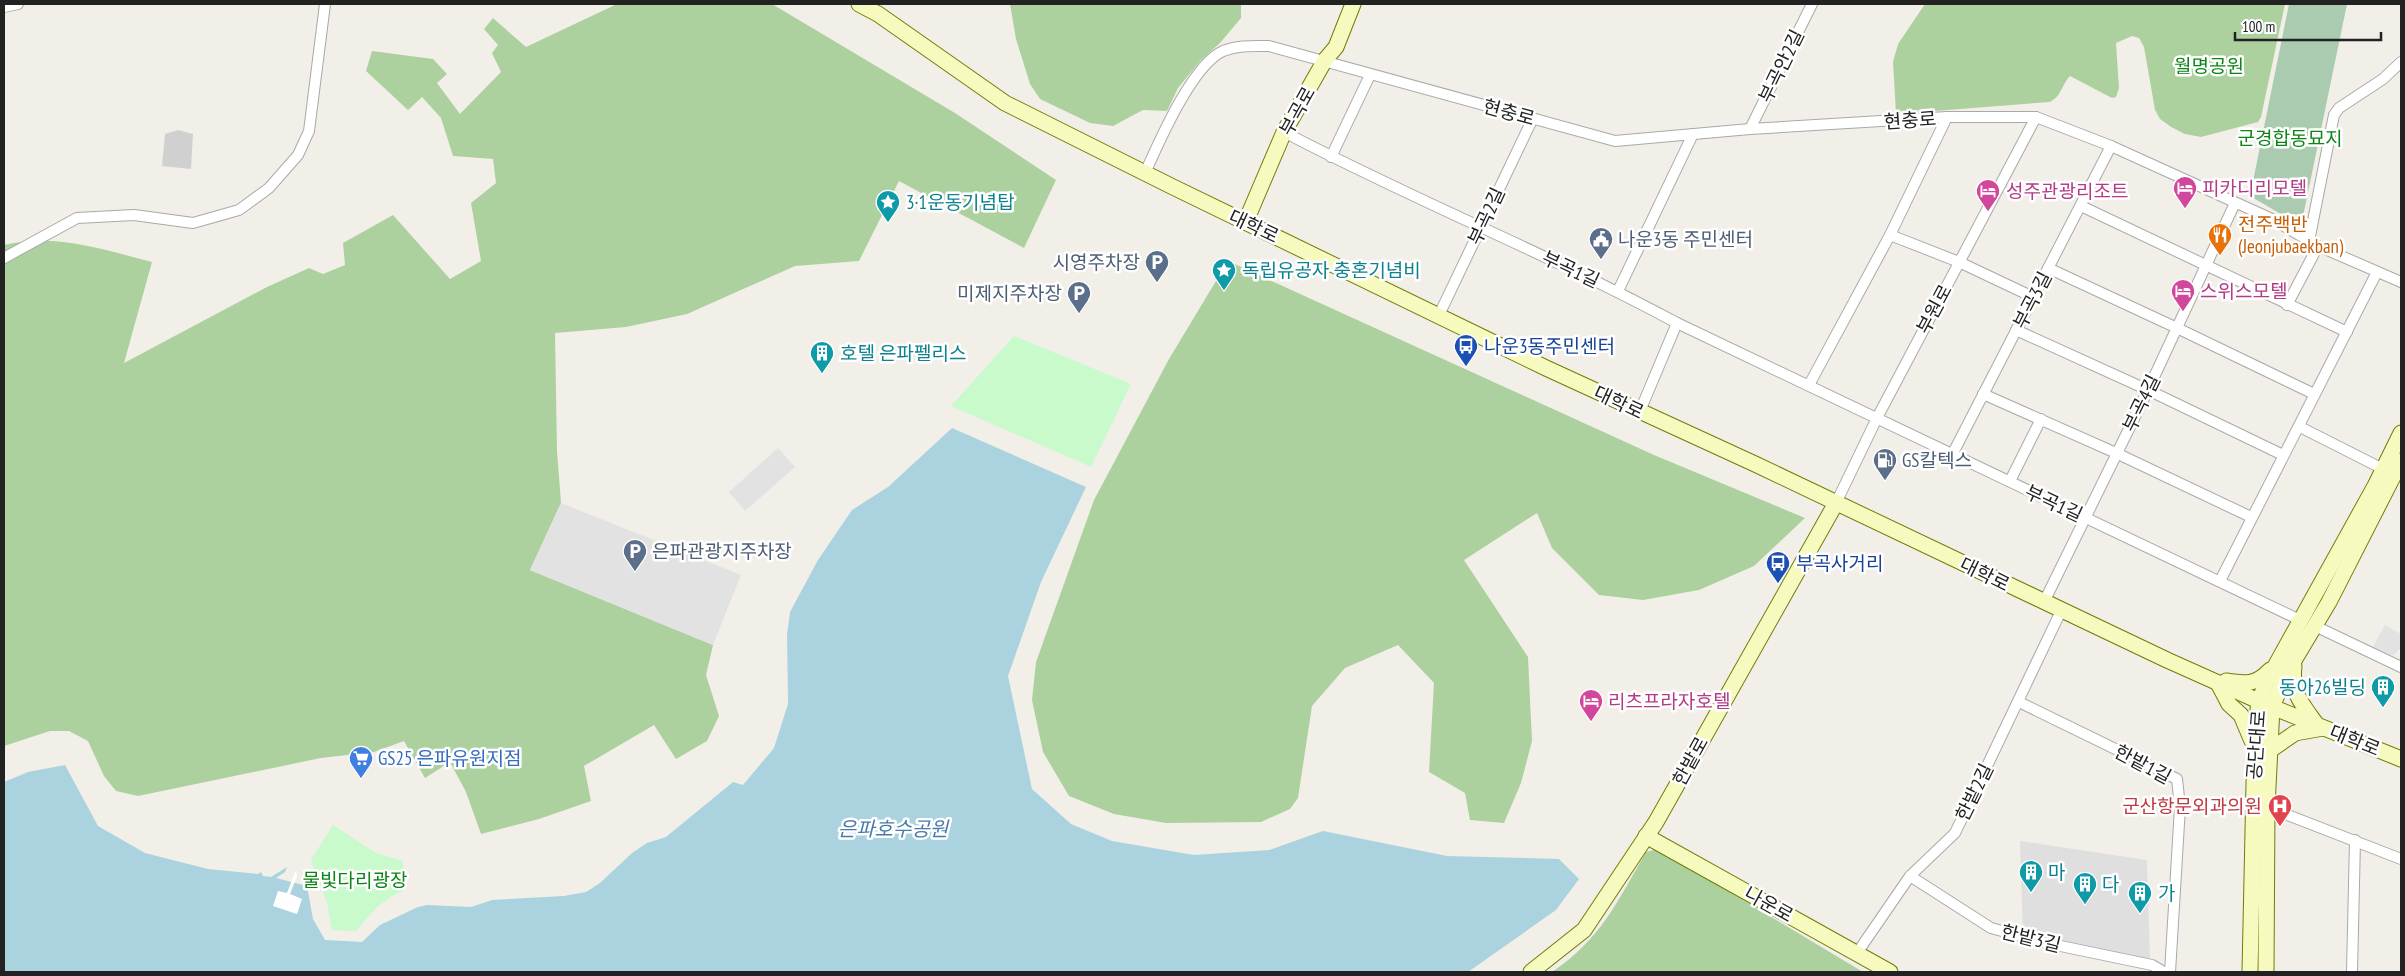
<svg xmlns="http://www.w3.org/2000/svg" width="2405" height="976" font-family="'PT Sans Narrow','Noto Sans KR',sans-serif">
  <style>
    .residential { fill: #e0dfdf }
    .religious { fill: #d0d0d0 }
    .forest { fill: #add19e }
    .cemetery { fill: #aacbaf }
    .park { fill: #c8facc }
    .parking { fill: #e2e2e2 }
    .water { fill: #aad3df }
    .pier { fill: #fff }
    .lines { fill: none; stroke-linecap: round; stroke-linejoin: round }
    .street-casing { stroke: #a9a9a9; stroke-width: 12 }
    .secondary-casing { stroke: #707d05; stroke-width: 17 }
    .street { stroke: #fff; stroke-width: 10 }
    .secondary { stroke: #f7fabf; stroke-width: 15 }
    .labels { text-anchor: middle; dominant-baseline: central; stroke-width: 5; stroke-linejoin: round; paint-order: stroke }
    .street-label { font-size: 19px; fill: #222; stroke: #fff }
    .park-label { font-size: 19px; fill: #0c8416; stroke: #fff }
    .hotel-label { font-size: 19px; fill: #b23c85; stroke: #fff; text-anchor: start }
    .culture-label { font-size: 19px; fill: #0d838f; stroke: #fff; text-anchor: start }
    .food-label { font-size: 19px; fill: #c56008; stroke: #fff; text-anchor: start }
    .service-label { font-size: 19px; fill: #4e5e75; stroke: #fff; text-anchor: start }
    .transit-label { font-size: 19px; fill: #164399; stroke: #fff; text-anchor: start }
    .shop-label { font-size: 19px; fill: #366cbe; stroke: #fff; text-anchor: start }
    .health-label { font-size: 19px; fill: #be3a42; stroke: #fff; text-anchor: end }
    .water-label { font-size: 20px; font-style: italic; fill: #4a7aab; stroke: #fff }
  </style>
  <rect width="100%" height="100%" fill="#f2efe9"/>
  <polygon class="residential" points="2020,841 2147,860 2150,960 2023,936"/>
  <polygon class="religious" points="178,130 193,134 191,169 162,166 165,134"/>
  <g class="forest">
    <path d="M617 4H772L955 113 1056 180 1024 248 899 181 859 261 795 266 687 314 626 327 555 333 557 451 561 503 530 570 713 645 706 675 719 716 707 741 676 759 654 725 584 766 591 801 539 819 481 834 466 792 450 762 425 778 404 741 374 752 321 758 138 796 116 791 104 776 88 741 69 731H50L4 746V245C56 233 101 249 152 262L124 363 267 287 309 268 323 274 345 265 343 243 393 215 450 279 481 261 471 203 496 183 493 159 453 156 441 118 422 97 408 110 366 71 372 51 433 59 447 74 437 83 460 114 501 72 492 53 498 45 484 29 493 18 526 47Z"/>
    <polygon points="1010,4 1241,4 1241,18 1220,43 1201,60 1178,88 1167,111 1143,110 1113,126 1090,123 1040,99 1030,84 1016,39"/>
    <path d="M1925 4H2285L2261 117 2258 122 2201 137 2185 134 2171 127 2160 119 2155 110 2144 47 2139 38 2132 36 2116 43 2119 88 2116 97 2112 98 2070 76C2062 84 2061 98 2049 102L1896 114 1893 62 1898 44Z"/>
    <polygon points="1228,261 1654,455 1805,518 1754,566 1699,590 1643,600 1599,595 1552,548 1537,513 1464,560 1528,657 1532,741 1521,783 1504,823 1470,820 1465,793 1429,772 1434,683 1398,645 1345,668 1312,706 1298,798 1290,809 1261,822 1166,823 1114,814 1069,796 1043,752 1032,700 1036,662 1094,500 1169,359"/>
    <path d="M1658 849 1863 972H1552C1601 939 1617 902 1646 852Z"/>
  </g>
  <polygon class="cemetery" points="2289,4 2347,4 2301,226 2250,196"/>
  <g class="park">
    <polygon points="1014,336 1131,384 1091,467 951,406"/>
    <polygon points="333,825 376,853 403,861 404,890 390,897 376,908 356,931 332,930 327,903 311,860"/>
  </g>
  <g class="parking">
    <polygon points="778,448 795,467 745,511 729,492"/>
    <polygon points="561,503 741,575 713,645 530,570"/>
    <polygon points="2385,625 2401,634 2401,648 2394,655 2390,655 2373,647"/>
  </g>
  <polygon class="water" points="952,428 1086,487 1041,582 1008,676 1032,789 1071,824 1112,841 1194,855 1269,850 1323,831 1447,856 1559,859 1579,879 1556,910 1468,972 4,972 4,782 28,772 65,765 98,826 145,853 208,869 258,874 261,872 263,876 271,877 287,867 285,872 276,878 307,886 313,919 325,940 362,942 380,925 418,907 427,905 471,907 492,900 564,896 586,892 600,883 632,853 647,843 666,837 733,782 743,785 774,748 788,704 787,635 790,612 818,560 852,510 888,487"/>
  <polygon class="pier" points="296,870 297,876 290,894 302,899 297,914 273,906 278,891 287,893"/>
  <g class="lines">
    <g class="street-casing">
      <g id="street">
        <polyline points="4,7 18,4"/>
        <polyline points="1750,129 1812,4"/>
        <path d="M1284 132C1413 200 1549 254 1677 323L2300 620"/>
        <polyline points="1331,157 1370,75"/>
        <path d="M1145 173C1159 142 1192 65 1223 51 1238 45 1254 46 1269 46L1615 141 1750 129 1947 117H2036L2111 146 2272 219 2318 246 2401 282"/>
        <polyline points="2081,206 2347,332"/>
        <polyline points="1890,235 1959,262 2033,297"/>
        <polyline points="2309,241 2334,115 2339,108 2383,79 2401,62"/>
        <polyline points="4,258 77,218 134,215 193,223 239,210 269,188 298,155 309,131 325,4"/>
        <polyline points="2048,268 2177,328 2314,394"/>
        <polyline points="1618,291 1693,134"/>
        <polyline points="2287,305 2318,246"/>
        <polyline points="1439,315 1533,118"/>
        <polyline points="2016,330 2148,390 2283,455"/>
        <polyline points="1809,385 1890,235 1947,117"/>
        <polyline points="1983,394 2116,453 2251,517"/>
        <polyline points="1640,411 1677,323"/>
        <polyline points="2300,427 2389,472"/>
        <polyline points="1952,455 2111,146"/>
        <polyline points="2010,481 2041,419"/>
        <polyline points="1836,503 1877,418 2036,117"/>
        <polyline points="2220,581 2377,272"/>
        <polyline points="2044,602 2148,390 2235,203"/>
        <polyline points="2315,626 2401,667"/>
        <polyline points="2019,702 2177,779 2180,807 2170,972"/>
        <polyline points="2180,807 2253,805"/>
        <polyline points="2267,807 2401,859"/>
        <polyline points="1910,876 1991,928 2046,943 2152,965 2164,972"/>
        <polyline points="1857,953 1910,876 1955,833 2061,611"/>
        <polyline points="2352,972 2355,840"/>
      </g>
    </g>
    <g class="secondary-casing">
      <g id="secondary">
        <polyline points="859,4 878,14 1005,103 1173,187 1546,368 1755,464 2167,660 2272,707 2401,759"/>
        <polyline points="1246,221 1284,132 1325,60 1336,47 1353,4"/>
        <path d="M2294 666C2291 693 2301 703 2317 725"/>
        <path d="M2226 681C2246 684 2256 685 2270 670"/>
        <polyline points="2218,683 2229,704 2241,715 2252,741"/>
        <polyline points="2269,751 2295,733 2323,728"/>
        <polyline points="1646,836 1890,972"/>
        <polyline points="1531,972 1584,930 1656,822 1836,503"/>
        <polyline points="2250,972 2255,738 2259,701 2267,681 2375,486 2401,433"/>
        <polyline points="2266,972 2267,807 2272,707 2286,674 2329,602 2401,461"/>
      </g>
    </g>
    <use href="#street" class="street"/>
    <use href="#secondary" class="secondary"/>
  </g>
  <defs>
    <g id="hotel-pin" transform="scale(1.25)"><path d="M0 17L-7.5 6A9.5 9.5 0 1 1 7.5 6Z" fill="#d1479c" stroke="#fff"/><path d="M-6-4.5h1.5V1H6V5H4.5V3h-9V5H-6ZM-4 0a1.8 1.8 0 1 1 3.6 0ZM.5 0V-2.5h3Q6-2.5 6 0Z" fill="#fff"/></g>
    <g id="sight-pin" transform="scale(1.25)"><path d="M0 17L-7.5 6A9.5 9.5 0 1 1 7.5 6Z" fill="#0f9aa8" stroke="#fff"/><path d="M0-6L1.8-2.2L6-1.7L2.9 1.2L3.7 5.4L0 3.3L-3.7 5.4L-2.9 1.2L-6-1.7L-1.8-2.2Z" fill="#fff"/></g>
    <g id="restaurant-pin" transform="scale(1.25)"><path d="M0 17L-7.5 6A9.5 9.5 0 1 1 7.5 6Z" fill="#e8710a" stroke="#fff"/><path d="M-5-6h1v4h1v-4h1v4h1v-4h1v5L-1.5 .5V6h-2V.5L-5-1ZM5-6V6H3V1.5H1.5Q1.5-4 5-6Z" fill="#fff"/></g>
    <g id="civic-pin" transform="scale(1.25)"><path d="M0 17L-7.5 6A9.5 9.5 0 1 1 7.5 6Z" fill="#5c6f8a" stroke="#fff"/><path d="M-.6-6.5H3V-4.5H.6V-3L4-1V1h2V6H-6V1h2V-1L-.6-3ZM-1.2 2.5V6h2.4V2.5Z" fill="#fff"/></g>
    <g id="parking-pin" transform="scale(1.25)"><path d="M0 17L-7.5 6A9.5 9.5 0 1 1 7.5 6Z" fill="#5c6f8a" stroke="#fff"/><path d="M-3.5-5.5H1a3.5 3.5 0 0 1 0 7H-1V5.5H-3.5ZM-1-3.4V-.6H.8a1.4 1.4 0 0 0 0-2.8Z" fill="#fff"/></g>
    <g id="bus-pin" transform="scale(1.25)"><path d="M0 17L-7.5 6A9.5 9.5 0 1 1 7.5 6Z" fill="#1a4fb4" stroke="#fff"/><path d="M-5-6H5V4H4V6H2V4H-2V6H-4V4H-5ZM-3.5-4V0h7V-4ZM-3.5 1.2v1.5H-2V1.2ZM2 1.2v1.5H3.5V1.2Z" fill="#fff"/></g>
    <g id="building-pin" transform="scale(1.25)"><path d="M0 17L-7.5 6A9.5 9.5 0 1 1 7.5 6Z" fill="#0f9aa8" stroke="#fff"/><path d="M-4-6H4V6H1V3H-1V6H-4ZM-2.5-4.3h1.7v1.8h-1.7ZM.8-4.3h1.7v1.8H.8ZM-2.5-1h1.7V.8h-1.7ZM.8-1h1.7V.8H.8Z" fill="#fff"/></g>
    <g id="fuel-pin" transform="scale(1.25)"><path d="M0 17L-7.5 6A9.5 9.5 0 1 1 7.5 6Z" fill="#5c6f8a" stroke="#fff"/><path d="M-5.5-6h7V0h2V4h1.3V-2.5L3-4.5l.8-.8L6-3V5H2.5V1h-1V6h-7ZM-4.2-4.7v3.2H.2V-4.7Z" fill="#fff"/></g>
    <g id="supermarket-pin" transform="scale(1.25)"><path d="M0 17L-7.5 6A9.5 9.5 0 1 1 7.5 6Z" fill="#3f7fe0" stroke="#fff"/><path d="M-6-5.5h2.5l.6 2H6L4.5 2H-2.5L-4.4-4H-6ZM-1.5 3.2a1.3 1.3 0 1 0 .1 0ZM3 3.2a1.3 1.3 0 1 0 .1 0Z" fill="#fff"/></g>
    <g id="hospital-pin" transform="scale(1.25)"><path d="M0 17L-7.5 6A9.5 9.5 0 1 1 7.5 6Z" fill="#e0444e" stroke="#fff"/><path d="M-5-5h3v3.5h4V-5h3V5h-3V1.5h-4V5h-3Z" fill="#fff"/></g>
  </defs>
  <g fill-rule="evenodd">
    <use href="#hotel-pin" x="2185" y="188"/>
    <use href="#hotel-pin" x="1988" y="191"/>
    <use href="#sight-pin" x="888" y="202"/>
    <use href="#restaurant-pin" x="2220" y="235"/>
    <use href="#civic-pin" x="1601" y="239"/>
    <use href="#parking-pin" x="1157" y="262"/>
    <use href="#sight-pin" x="1224" y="270"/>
    <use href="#hotel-pin" x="2183" y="291"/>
    <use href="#parking-pin" x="1079" y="293"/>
    <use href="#bus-pin" x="1466" y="346"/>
    <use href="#building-pin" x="822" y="353"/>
    <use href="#fuel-pin" x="1885" y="460"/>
    <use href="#parking-pin" x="635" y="551"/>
    <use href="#bus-pin" x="1778" y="563"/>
    <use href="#building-pin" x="2383" y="687"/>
    <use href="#hotel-pin" x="1591" y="701"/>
    <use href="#supermarket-pin" x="361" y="758"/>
    <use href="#hospital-pin" x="2280" y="806"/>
    <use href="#building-pin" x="2031" y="872"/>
    <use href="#building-pin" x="2085" y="884"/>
    <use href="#building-pin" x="2140" y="893"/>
  </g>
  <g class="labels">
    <g class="street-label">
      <text transform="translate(1781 66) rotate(-64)">부곡안2길</text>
      <text transform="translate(1297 111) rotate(-61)">부곡로</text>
      <text transform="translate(1509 112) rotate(15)">현충로</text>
      <text transform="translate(1910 120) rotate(-4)">현충로</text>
      <text transform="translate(1486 216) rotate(-65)">부곡2길</text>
      <text transform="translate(1254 226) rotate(25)">대학로</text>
      <text transform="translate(1571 269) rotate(25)">부곡1길</text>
      <text transform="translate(2032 300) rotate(-63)">부곡3길</text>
      <text transform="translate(1934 309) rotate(-62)">부원로</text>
      <text transform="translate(1619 402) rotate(25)">대학로</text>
      <text transform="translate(2141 403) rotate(-64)">부곡4길</text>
      <text transform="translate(2054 503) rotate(25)">부곡1길</text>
      <text transform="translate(1985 574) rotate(26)">대학로</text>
      <text transform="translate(2355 740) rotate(22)">대학로</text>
      <text transform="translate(2256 745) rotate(-86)">공단대로</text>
      <text transform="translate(1690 761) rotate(-61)">한밭로</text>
      <text transform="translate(2143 764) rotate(28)">한밭1길</text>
      <text transform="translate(1974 792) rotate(-64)">한밭2길</text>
      <text transform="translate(1769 904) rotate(29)">나운로</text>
      <text transform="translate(2031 938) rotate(14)">한밭3길</text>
    </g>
    <g class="park-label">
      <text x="2209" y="66">월명공원</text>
      <text x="2290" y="138">군경합동묘지</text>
      <text x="355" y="880">물빛다리광장</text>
    </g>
    <g class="hotel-label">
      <text x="2202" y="188">피카디리모텔</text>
      <text x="2006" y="191">성주관광리조트</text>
      <text x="2200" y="291">스위스모텔</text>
      <text x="1608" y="701">리츠프라자호텔</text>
    </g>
    <g class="culture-label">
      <text x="906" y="202">3·1운동기념탑</text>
      <text x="1242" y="270">독립유공자 충혼기념비</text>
      <text x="840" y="353">호텔 은파펠리스</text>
      <text x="2366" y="687" text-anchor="end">동아26빌딩</text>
      <text x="2048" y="872">마</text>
      <text x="2102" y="884">다</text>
      <text x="2158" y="893">가</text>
    </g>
    <g class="food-label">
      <text x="2238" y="224">전주백반<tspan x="2238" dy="22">(Jeonjubaekban)</tspan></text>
    </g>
    <g class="service-label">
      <text x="1618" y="239">나운3동 주민센터</text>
      <text x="1140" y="262" text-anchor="end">시영주차장</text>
      <text x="1062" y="293" text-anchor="end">미제지주차장</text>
      <text x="1902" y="460">GS칼텍스</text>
      <text x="652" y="551">은파관광지주차장</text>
    </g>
    <g class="transit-label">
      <text x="1484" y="346">나운3동주민센터</text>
      <text x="1796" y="563">부곡사거리</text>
    </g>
    <g class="shop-label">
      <text x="378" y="758">GS25 은파유원지점</text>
    </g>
    <g class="health-label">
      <text x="2262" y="806">군산항문외과의원</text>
    </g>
    <g class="water-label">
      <text x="893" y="829">은파호수공원</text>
    </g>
  </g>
  <rect width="2405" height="976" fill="none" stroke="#222222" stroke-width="10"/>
  <path d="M2235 32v8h146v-8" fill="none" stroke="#222222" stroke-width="2.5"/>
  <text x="2242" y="32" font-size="15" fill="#222222" stroke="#ffffff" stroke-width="4" paint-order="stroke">100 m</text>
</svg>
